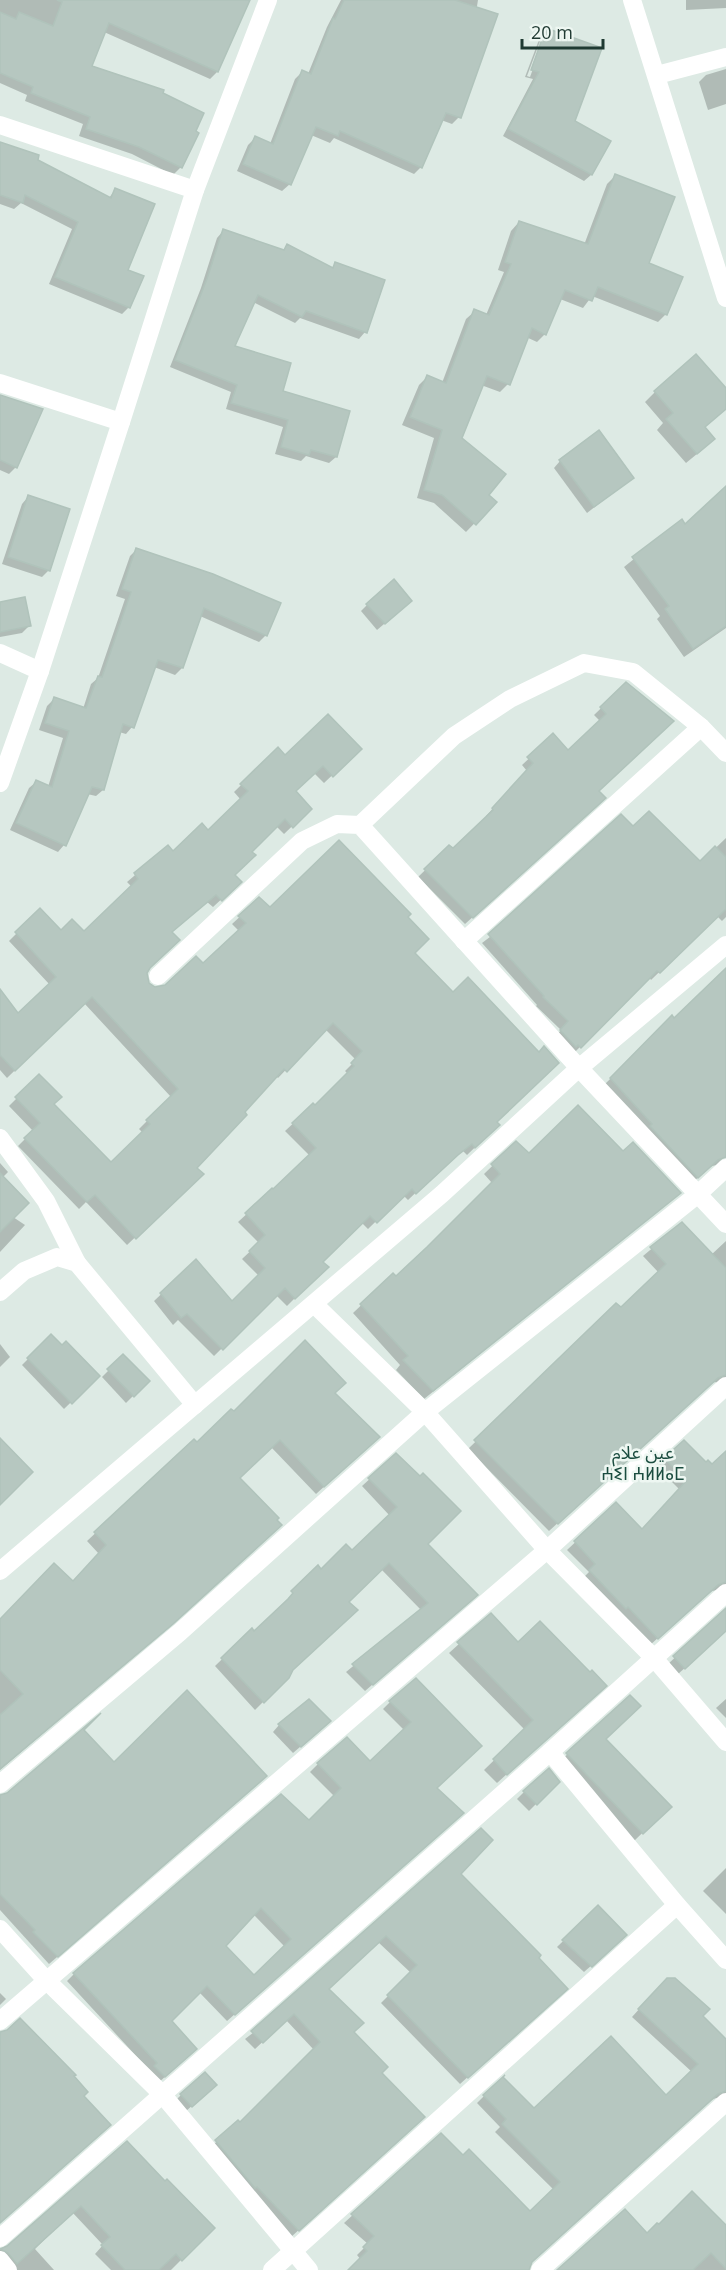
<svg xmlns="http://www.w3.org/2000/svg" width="726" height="2270" font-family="'Open Sans','Noto Sans Arabic','Noto Sans Tifinagh',sans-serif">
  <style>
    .shadow { fill: #0003; fill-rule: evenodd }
    .building { fill: #b6c7c0; stroke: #b0c3bb; stroke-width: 1.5; fill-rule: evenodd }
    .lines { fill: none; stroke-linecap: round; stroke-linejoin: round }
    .minor { stroke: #fff; stroke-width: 18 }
    .labels { text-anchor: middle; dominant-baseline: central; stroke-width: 5; stroke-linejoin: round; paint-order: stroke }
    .neighbourhood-label { font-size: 18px; fill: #1a4c3f; stroke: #eef7f2 }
  </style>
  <rect width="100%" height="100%" fill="#ddeae4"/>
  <g class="shadow">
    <polygon points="0,0 245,0 217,72 210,79 104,32 90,67 181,167 173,175 132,154 79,136 83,124 25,101 27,95 0,83"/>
    <polygon points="341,0 478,0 459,117 452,124 441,120 421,167 414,174 334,138 330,143 311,135 290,184 282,191 237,171 248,145 255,138 270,144 295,79 302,72 308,74 327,27"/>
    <polygon points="686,0 726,0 726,8 686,10"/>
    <path d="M546 30 573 122 609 142 591 175 584 181 503 136 533 79 525 77 540 37ZM542 36H545L530 77 527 76Z"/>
    <polygon points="726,69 726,104 708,110 699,82 706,75"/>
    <polygon points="0,143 109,198 115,190 129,307 122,314 49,284 72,229 21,203 14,209 0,204"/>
    <polygon points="615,176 666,314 658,322 592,296 583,308 560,299 545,334 537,342 526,337 508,384 500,392 481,385 460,439 487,495 495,502 466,532 434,503 417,498 434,438 402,425 419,385 427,377 442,383 466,319 475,311 486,315 504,272 498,270 511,231 519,222 584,245 607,184"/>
    <polygon points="223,231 282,251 287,246 331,269 335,264 365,332 359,339 300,318 295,323 253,302 233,347 281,392 336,457 329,463 306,456 301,461 275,454 283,427 226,409 231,392 170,367 201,288 217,238"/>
    <polygon points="726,391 726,408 704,428 703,449 686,463 657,430 663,423 645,402 655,392"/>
    <polygon points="0,396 16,467 9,474 0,470"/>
    <polygon points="560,461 632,478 587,513 554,468"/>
    <polygon points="726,488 726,628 684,657 657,619 660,616 624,567 681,521 685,526"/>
    <polygon points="28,497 49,570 42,577 2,564 22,504"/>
    <polygon points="137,549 266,635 259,642 200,616 182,668 175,675 154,667 132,727 126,734 119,732 103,790 96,796 87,794 64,845 58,852 10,830 29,788 36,782 48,787 63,738 39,730 47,706 54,699 83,709 91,684 98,678 125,599 116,596 130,556"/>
    <polygon points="0,604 29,626 22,633 0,637"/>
    <polygon points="367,605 404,607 377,630 361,611"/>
    <polygon points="626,684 597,791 597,805 465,924 418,877 449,847 453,850 488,817 486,816 527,771 522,765 553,736 568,752 600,721 594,715"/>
    <polygon points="278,749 285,757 360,749 324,783 314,773 294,792 310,809 284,834 276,826 250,852 233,875 240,882 213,907 207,902 171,933 146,973 148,984 155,988 166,986 203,965 239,931 232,924 259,899 270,909 406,917 413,953 495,1122 491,1132 467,1155 463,1151 448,1162 408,1200 403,1195 368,1229 362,1223 321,1262 326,1267 287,1306 276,1295 214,1356 178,1320 173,1325 154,1301 196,1261 231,1303 259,1276 242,1259 259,1243 238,1222 310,1156 285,1131 313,1105 315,1107 348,1074 345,1071 356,1060 325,1029 278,1078 276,1076 195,1168 202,1174 127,1245 86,1202 79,1209 18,1146 33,1131 9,1106 39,1076 52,1104 111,1164 143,1133 139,1129 171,1097 84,1003 7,1078 0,1070 0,992 18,1015 50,985 9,941 40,910 61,932 84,933 132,887 127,882 168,847 173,853 208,832 241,800 234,792"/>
    <polygon points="633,828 700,863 726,838 726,917 722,921 717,916 651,980 649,977 572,1055 553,1039 561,1030 536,1006 537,1005 482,943"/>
    <polygon points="726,970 726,1155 716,1165 709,1167 690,1185 603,1086 672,1018 674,1020"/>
    <polygon points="516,1143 529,1155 623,1153 679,1193 424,1399 396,1370 400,1365 353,1313 393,1275 396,1278 492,1183 484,1174"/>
    <polygon points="0,1163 8,1172 2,1178 13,1217 25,1225 0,1252"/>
    <polygon points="681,1224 711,1255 726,1241 726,1386 715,1382 709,1385 549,1531 468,1449 616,1305 621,1310 659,1273 643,1256"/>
    <polygon points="51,1336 98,1376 64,1409 22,1365"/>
    <polygon points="0,1344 10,1357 0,1367"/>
    <polygon points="123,1356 148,1381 126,1403 102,1377"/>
    <polygon points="333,1394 370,1445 316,1494 271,1447 238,1478 163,1631 0,1770 0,1625 73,1583 99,1554 87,1541 194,1441 196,1444 234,1414"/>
    <polygon points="684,1442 706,1464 712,1466 726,1453 726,1593 720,1589 709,1592 649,1646 582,1579 589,1572 567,1550 616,1504 642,1531 680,1490 657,1467"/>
    <polygon points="396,1455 426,1544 468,1602 365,1691 346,1672 421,1610 381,1569 347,1602 291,1671 288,1677 255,1710 215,1666 252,1630 254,1633 318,1568 320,1571 352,1552 390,1516 362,1486"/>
    <polygon points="726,1610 726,1631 677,1675 667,1665"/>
    <polygon points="491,1615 518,1644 595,1695 497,1783 484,1770 525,1730 449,1653"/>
    <polygon points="630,1697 604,1739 669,1807 633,1842 558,1763"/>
    <polygon points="726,1699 726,1718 716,1708"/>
    <path d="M390 1702 480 1746 435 1789 455 1820 227 2021 199 1992 170 2021 188 2056 157 2084 150 2071 67 1981 74 1974 309 1822 334 1796 310 1772 318 1764 347 1739 370 1763 404 1730 383 1709ZM253 1914 285 1947 254 1977 224 1946Z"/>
    <polygon points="279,1725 322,1728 293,1753 273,1732"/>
    <polygon points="114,1764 257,1784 49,1964 0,1910 0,1796"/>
    <polygon points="558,1782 529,1811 517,1799 524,1792"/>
    <polygon points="726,1868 726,1914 703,1891"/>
    <polygon points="459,1874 537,1958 558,1996 460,2084 381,2003 411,1973 378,1942 327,1989 352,2032 416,2124 291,2237 209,2149 237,2122 240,2124 314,2050 286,2020 255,2049 245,2039"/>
    <polygon points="598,1907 618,1942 584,1972 557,1947"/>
    <polygon points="659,1987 701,2016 726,2041 726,2101 716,2098 709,2101 530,2262 528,2270 350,2270 361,2260 357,2255 368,2244 344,2223 441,2135 463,2157 530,2213 554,2190 495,2132 500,2127 477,2103 484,2096 534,2110 666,2097 692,2072 632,2017"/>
    <polygon points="0,1993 6,1999 0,2005"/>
    <polygon points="208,2091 184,2113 174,2102 181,2095"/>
    <polygon points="127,2143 165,2184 213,2228 171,2270 111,2270 95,2254 103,2245 72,2212 35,2249 54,2270 8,2270 0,2260 0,2250 8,2248"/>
    <polygon points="726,2227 726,2270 559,2270 647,2235"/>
  </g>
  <g class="building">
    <polygon points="57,0 250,0 218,72 109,23 92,66 164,90 163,93 204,113 196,131 199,133 182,168 139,147 86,129 90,117 31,93 33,87 0,73 0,12 16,19 19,12 53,26 62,2"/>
    <polygon points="344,0 455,0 498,14 461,118 446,113 422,168 340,131 338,136 316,127 291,185 243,164 255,136 273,144 302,70 311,74 333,18 335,19"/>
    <polygon points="546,28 602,48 575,121 611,141 592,175 508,129 539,72 531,70"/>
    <polygon points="0,142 39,155 38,160 111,198 115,188 155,204 128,270 144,276 130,308 55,277 78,222 25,195 23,203 0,195"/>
    <polygon points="615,174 675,197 649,263 683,277 667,315 598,287 592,301 565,290 546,335 532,328 510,385 487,376 462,438 506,474 489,495 497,502 476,525 442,495 424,490 442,430 410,417 427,375 446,383 474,309 489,315 511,264 505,262 519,221 588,244"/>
    <polygon points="223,229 284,250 287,244 333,268 335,262 385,280 367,333 306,311 302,317 258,295 235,346 291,363 283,391 350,411 337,457 311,450 309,455 281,447 288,420 231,403 237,385 175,360 207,279"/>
    <polygon points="696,354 726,388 726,409 705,427 715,439 697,454 666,419 673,413 654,391"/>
    <polygon points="0,395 43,409 17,468 0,460"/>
    <polygon points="599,430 634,478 594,507 559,460"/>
    <polygon points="726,486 726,626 693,649 665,609 669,606 632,557 682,519 685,524"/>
    <polygon points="28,495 70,509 50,571 8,557"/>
    <polygon points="136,548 213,574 281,603 267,636 204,608 183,668 158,660 134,728 123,724 104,790 92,787 66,846 16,823 36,780 52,787 69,731 45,723 54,697 86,708 98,676 102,677 131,592 122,589"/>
    <polygon points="394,579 412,601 385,624 366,604"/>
    <polygon points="25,597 31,626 0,632 0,602"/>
    <polygon points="626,682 674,721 599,791 606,798 473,918 424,869 449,845 453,848 493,810 492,808 533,763 527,757 553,733 568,750 606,714 600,707"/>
    <polygon points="328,714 362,749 333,777 323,766 296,791 312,809 293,828 285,819 252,852 256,855 235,875 242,882 222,901 216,895 172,932 180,940 150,968 147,973 149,983 155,987 165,985 196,956 203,963 246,923 238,916 259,897 270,907 339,840 411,914 408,917 429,939 415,953 453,992 468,977 539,1052 544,1046 559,1063 497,1122 500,1125 475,1148 472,1144 458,1155 416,1194 412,1189 377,1223 370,1216 323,1262 329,1267 295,1299 285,1288 223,1350 187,1314 181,1318 160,1293 196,1259 232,1301 265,1268 249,1251 265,1235 245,1213 272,1188 273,1189 316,1148 292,1123 313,1103 315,1105 354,1066 351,1063 362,1051 333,1023 287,1072 284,1069 245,1112 247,1115 197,1168 204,1174 136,1239 95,1195 87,1202 24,1138 40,1123 15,1097 39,1074 62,1097 54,1104 111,1162 150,1124 146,1120 178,1089 92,997 15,1071 0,1055 0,989 18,1013 56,977 15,932 40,908 61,930 72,919 84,931 138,879 134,873 168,845 173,851 202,823 208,830 248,791 240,784 278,747 285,755"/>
    <polygon points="649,811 700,861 715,846 726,857 726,909 660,973 657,971 581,1048 578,1045 576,1047 560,1030 568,1021 543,997 544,996 488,934 621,814 633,826"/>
    <polygon points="726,968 726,1157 718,1160 698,1178 650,1126 652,1124 610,1078 672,1015 674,1018"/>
    <polygon points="578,1105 623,1151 633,1142 681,1193 433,1391 403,1360 408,1356 360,1304 393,1273 396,1276 427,1247 500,1174 491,1164 516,1141 529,1153"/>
    <polygon points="0,1173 29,1203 0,1232"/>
    <polygon points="682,1222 726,1268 726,1375 718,1378 558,1524 474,1440 616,1303 621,1307 666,1264 650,1247"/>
    <polygon points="51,1334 62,1345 66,1341 100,1376 72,1404 27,1358"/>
    <polygon points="305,1340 346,1383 335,1393 380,1437 324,1487 280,1440 240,1478 279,1518 277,1520 282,1525 173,1624 0,1769 0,1715 23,1694 0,1670 0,1619 54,1563 73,1581 106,1545 94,1532 194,1439 197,1442 231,1409 234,1411"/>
    <polygon points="123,1354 150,1381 134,1397 107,1369"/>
    <polygon points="0,1438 33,1472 0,1505"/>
    <polygon points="684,1440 706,1462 708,1460 712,1464 726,1451 726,1582 718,1585 658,1639 628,1607 626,1609 589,1570 595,1564 574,1541 616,1502 642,1529 686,1481 664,1458"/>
    <polygon points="396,1453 420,1476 423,1473 461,1511 428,1544 478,1595 373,1685 352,1664 428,1603 389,1563 349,1602 358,1610 293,1670 289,1678 264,1703 221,1658 252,1628 254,1631 288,1599 293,1593 291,1591 318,1565 321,1569 346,1544 352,1550 397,1507 368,1478"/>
    <polygon points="726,1608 726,1631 685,1669 673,1656"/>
    <polygon points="491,1613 518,1642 540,1621 590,1672 592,1670 607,1686 507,1775 493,1759 533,1720 457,1642"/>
    <path d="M416 1678 482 1746 437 1788 464 1813 235 2015 207 1986 172 2021 197 2049 165 2077 154 2066 157 2063 73 1973 281 1794 309 1820 341 1788 317 1763 347 1737 370 1761 411 1722 389 1701ZM261 1908 291 1939 254 1975 226 1946Z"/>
    <polygon points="187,1690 267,1776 58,1957 33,1932 35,1930 0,1894 0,1795 7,1793 101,1713 84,1730 114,1762"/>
    <polygon points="630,1695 641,1706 606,1739 672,1807 643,1834 566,1753"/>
    <polygon points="309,1699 331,1721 301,1747 278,1724"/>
    <polygon points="549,1768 560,1782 537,1805 523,1791"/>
    <polygon points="481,1828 493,1840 461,1874 541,1955 539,1958 568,1989 468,2078 387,1995 417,1965 386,1936 329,1989 364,2023 354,2032 388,2067 382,2073 425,2117 299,2231 257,2187 255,2188 215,2140 238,2120 240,2122 320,2042 294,2014 263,2043 251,2031"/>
    <polygon points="598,1905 627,1935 592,1967 562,1940"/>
    <polygon points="667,1978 675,1978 710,2009 703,2016 726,2039 726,2091 718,2094 532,2262 529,2270 348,2270 367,2251 363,2247 374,2236 351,2214 441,2133 463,2155 469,2149 530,2211 560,2182 502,2124 506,2119 483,2095 505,2075 503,2077 534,2108 611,2036 666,2095 698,2064 638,2009"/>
    <polygon points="20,2018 76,2075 74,2076 88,2092 84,2096 111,2125 0,2223 0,2032 7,2030"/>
    <polygon points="205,2072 217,2085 192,2107 180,2094"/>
    <polygon points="127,2141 165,2181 167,2179 215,2228 182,2261 176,2254 159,2270 125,2270 101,2245 110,2237 81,2206 17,2264 8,2253 0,2249 7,2246"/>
    <polygon points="692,2191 726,2225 726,2269 711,2253 693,2270 557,2270 625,2209 647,2233 657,2223 659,2224"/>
  </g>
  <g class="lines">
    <g class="minor">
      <polyline points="632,0 726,298"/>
      <polyline points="657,75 726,57"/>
      <polyline points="0,125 195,190"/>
      <polyline points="0,383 121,422 195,190 268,0"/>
      <polyline points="0,653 40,671"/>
      <polyline points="0,783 40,671 121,422"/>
      <polyline points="360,825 454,736 510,699 584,663 633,672 701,727 726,753"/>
      <polyline points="464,941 701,727"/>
      <polyline points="158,976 302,841 337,824 360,825 579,1068 726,1224"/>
      <polyline points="0,1138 46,1201 77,1263"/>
      <polyline points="0,1292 24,1271 57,1257 77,1263 195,1405"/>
      <polyline points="314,1304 425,1412 547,1550 653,1657 726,1742"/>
      <polyline points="0,1571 442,1194 579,1068 726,945"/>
      <polyline points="550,1752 677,1905 726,1960"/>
      <polyline points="0,1784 180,1632 425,1412 697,1195 726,1168"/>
      <polyline points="0,1929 46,1980 162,2094 309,2270"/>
      <polyline points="0,2021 547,1550 726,1386"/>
      <polyline points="0,2238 550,1752 726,1593"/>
      <polyline points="0,2260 8,2270"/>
      <polyline points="272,2270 677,1905"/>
      <polyline points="540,2270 726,2102"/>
    </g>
  </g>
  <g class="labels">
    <g class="neighbourhood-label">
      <text x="643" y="1452">عين علام<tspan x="643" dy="21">ⵄⵉⵏ ⵄⵍⵍⴰⵎ</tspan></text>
    </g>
  </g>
  <path d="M522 39v9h81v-9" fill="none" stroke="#1f3a32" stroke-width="3"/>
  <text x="531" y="39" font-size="18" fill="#1f3a32" stroke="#eef7f2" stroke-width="4.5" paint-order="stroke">20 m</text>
</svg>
